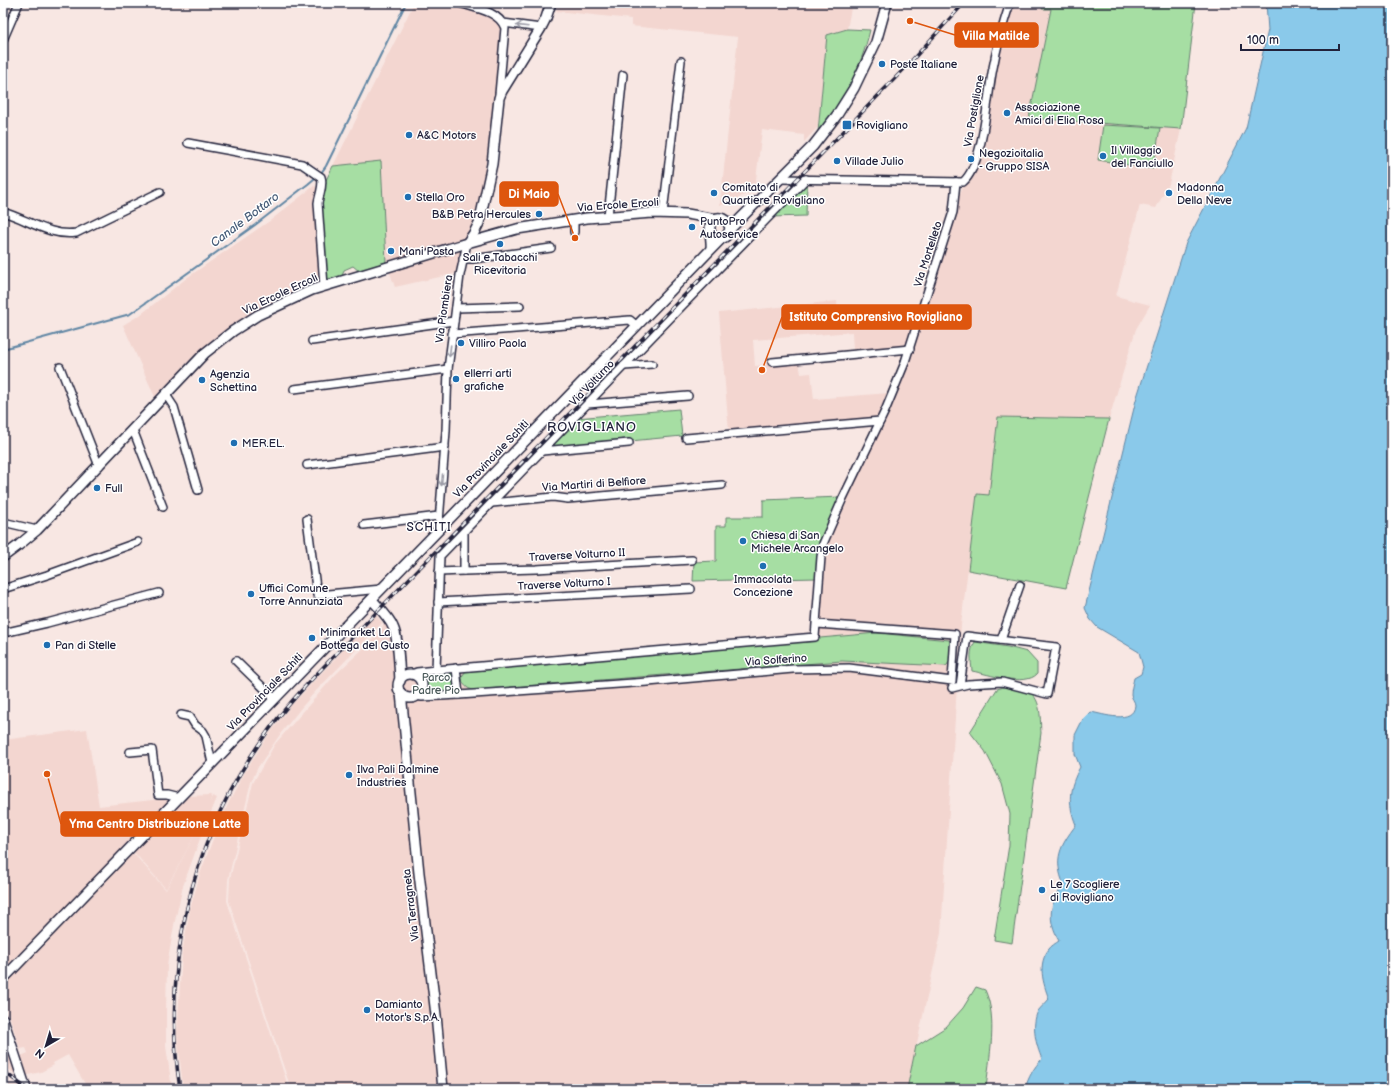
<svg xmlns="http://www.w3.org/2000/svg" width="1395" height="1092" font-family="'Balsamiq Sans',sans-serif">
  <style>
    .built { fill: #f3d6d0 }
    .green { fill: #a6dea3; stroke: #64806f }
    .water { fill: #8ac9ea; stroke: #6086a4 }
    .lines { fill: none; stroke-linecap: round; stroke-linejoin: round }
    .stream { stroke: #6086a4; stroke-width: 2 }
    .street-casing { stroke: #22223b; stroke-width: 10 }
    .secondary-casing { stroke: #22223b; stroke-width: 12 }
    .street { stroke: #fff; stroke-width: 7 }
    .secondary { stroke: #fff; stroke-width: 9 }
    .rail-casing { stroke: #22223b; stroke-width: 3.5 }
    .rail { stroke: #fff; stroke-width: 2; stroke-dasharray: 6; stroke-linecap: butt }
    .oneway { stroke: #9c9ca7 }
    .poi-dot { fill: #1f6fb2; stroke: #fff; stroke-width: 1.5 }
    .labels { text-anchor: middle; dominant-baseline: central; stroke-width: 3; stroke-linejoin: round; paint-order: stroke }
    .poi-label { font-size: 11px; fill: #22223b; stroke: #fff; text-anchor: start }
    .street-label { font-size: 11px; fill: #22223b; stroke: #fff }
    .park-label { font-size: 11px; fill: #4a5a5a; stroke: #fff }
    .water-label { font-size: 12px; font-style: italic; fill: #465c78; stroke: #fff }
    .neighbourhood-label { font-size: 12px; letter-spacing: 1px; fill: #22223b; stroke: #fff }
    .quarter-label { font-size: 13px; letter-spacing: 1px; fill: #22223b; stroke: #fff }
    .leader { fill: none; stroke: #de560e; stroke-width: 1.5 }
    .callout-dot { fill: #de560e; stroke: #fff; stroke-width: 1.5 }
    .callout { fill: #de560e; stroke: #de560e; stroke-width: 1.5 }
    .callout-label { font-size: 12px; text-anchor: middle; font-weight: bold; fill: #fff }
  </style>
  <rect width="100%" height="100%" fill="#f8e7e3"/>
  <filter id="ink" filterUnits="userSpaceOnUse"><feTurbulence type="fractalNoise" baseFrequency=".025" numOctaves="2"/><feDisplacementMap in="SourceGraphic" scale="8" xChannelSelector="R" yChannelSelector="G"/><feConvolveMatrix kernelMatrix="1 2 1 2 8 2 1 2 1" color-interpolation-filters="sRGB"/></filter>
  <g filter="url(#ink)">
    <g class="built">
      <polygon points="414,3 487,3 485,8 500,22 501,33 495,101 480,205 477,214 472,224 462,250 457,273 395,287 386,262 381,162 333,166"/>
      <polygon points="559,3 852,3 847,29 827,35 818,127 804,142 804,135 762,130 755,188 731,203 720,205 738,37 631,26 631,19 556,11"/>
      <polygon points="1010,9 1051,9 1029,118 1181,129 1169,184 1156,208 1140,205 1116,296 1150,305 1136,329 1109,419 998,417 989,496 977,494 961,625 941,933 907,1089 291,1089 229,901 230,879 253,783 275,744 336,674 381,632 385,619 394,637 398,677 815,640 818,637 825,552 829,538 843,504 884,420 907,346 853,350 852,332 753,340 755,366 799,362 801,374 811,373 814,399 889,393 878,419 729,432 719,313 837,301 838,315 926,307 958,197 976,161 995,70"/>
      <polygon points="314,186 318,188 321,280 318,284 263,306 234,324 214,338 188,362 155,397 123,325 140,315 188,277 271,220"/>
      <polygon points="376,615 382,623 314,693 301,708 281,733 258,767 251,782 228,880 227,901 289,1089 183,1089 177,1033 182,953 190,909 200,874 213,839 229,802 248,767 267,737 290,707"/>
      <polygon points="87,729 99,806 188,796 212,795 210,802 213,796 217,798 201,836 183,886 174,925 167,966 166,1011 166,1046 172,1089 88,1089 68,1055 53,1063 54,1065 41,1072 19,1077 3,1065 3,1008 19,1057 28,1053 26,1048 20,1049 4,999 3,999 3,987 133,853 166,890 201,823 166,889 127,844 3,971 3,740"/>
    </g>
    <g class="green">
      <polygon points="1044,3 1196,3 1181,129 1029,118 1051,9 1042,9"/>
      <path d="M847 29 870 30C861 68 843 102 818 132L827 35Z"/>
      <polygon points="1103,125 1160,128 1153,169 1098,160"/>
      <polygon points="381,161 386,262 359,271 353,266 344,270 342,277 328,281 326,279 321,202 326,180 333,166"/>
      <polygon points="807,183 806,216 771,217 803,185"/>
      <polygon points="679,409 682,436 547,449 576,418"/>
      <polygon points="998,417 1109,419 1066,588 968,570 977,494 989,495"/>
      <polygon points="841,497 816,578 693,581 694,562 716,561 716,526 726,526 726,517 763,517 763,500"/>
      <path d="M877 633 949 640 952 644 951 660 946 666 842 661 473 690C464 688 458 679 466 671L814 640 820 638Z"/>
      <path d="M975 642 1008 647 1027 652 1037 663V674C1025 687 988 674 972 671 971 660 969 651 975 642Z"/>
      <path d="M456 668 459 695 419 694C425 684 420 678 412 674Z"/>
      <path d="M1004 687C1012 689 1021 689 1029 692 1042 699 1040 721 1041 733L1012 943 994 940 1009 845 1010 814 1002 784 985 751 970 732 997 689Z"/>
      <path d="M976 987 985 990C998 1018 989 1058 986 1089H907L916 1046 946 1027 963 1008Z"/>
    </g>
    <path class="water" d="M1266 3H1392V1089H1025C1028 1078 1034 1067 1042 1059 1036 1045 1031 1026 1038 1011 1041 1007 1046 1003 1049 999 1043 983 1037 964 1049 949 1051 946 1056 943 1059 941 1047 920 1049 903 1064 885 1053 859 1060 846 1076 825 1067 802 1069 788 1080 767L1075 754V735L1083 719 1091 712C1102 714 1134 725 1135 705 1135 701 1131 698 1131 694 1131 689 1133 683 1134 678L1141 674 1143 667 1139 652 1097 627 1090 619 1085 608 1136 400 1186 243 1246 128 1268 30Z"/>
    <g class="lines">
      <polyline class="stream" points="3,349 130,314 255,225 308,184 321,173 326,166 406,3"/>
      <g class="street-casing">
        <g id="street">
          <path d="M459 3C475 8 499 11 505 28L499 94"/>
          <polyline points="503,23 541,28"/>
          <polyline points="3,40 19,3"/>
          <path d="M188 143 302 164 321 177C324 185 319 195 318 203L324 286"/>
          <path d="M781 179 963 182C984 164 987 96 993 68 997 46 1003 24 1010 3"/>
          <path d="M3 212C27 219 51 237 76 233L160 192"/>
          <polyline points="663,213 681,61"/>
          <polyline points="608,216 623,75"/>
          <polyline points="574,220 574,232"/>
          <polyline points="463,259 473,259 551,248"/>
          <polyline points="456,308 520,306"/>
          <polyline points="452,334 630,320 637,326"/>
          <polyline points="312,341 454,321"/>
          <polyline points="772,362 910,349"/>
          <polyline points="624,366 652,364"/>
          <polyline points="60,367 99,466"/>
          <polyline points="294,389 448,369"/>
          <polyline points="166,395 174,407 198,490"/>
          <polyline points="588,404 688,396"/>
          <polyline points="133,430 163,507"/>
          <polyline points="686,438 880,421"/>
          <polyline points="542,451 629,443"/>
          <polyline points="307,465 445,447"/>
          <polyline points="492,503 553,497 568,499 722,485"/>
          <polyline points="307,519 317,595 382,589"/>
          <polyline points="3,522 37,530"/>
          <polyline points="364,525 439,516"/>
          <polyline points="440,529 439,522 446,431 448,369 460,275 467,243"/>
          <polyline points="464,532 464,571 536,569 692,560"/>
          <polyline points="439,572 464,571"/>
          <polyline points="3,589 47,575 138,542"/>
          <polyline points="438,602 691,589"/>
          <polyline points="3,633 47,623 159,593"/>
          <polyline points="1001,640 1020,585"/>
          <polyline points="236,661 275,699"/>
          <polyline points="456,668 459,695"/>
          <polyline points="436,670 440,556 677,311 806,179"/>
          <polyline points="412,674 417,672 436,670 815,637 821,557 823,544 843,498 885,411 904,365 953,212 956,182"/>
          <polyline points="952,688 968,684 1002,682 1047,694 1056,647 967,636 960,686"/>
          <polyline points="416,696 422,697 459,695 648,682 793,669 849,668 952,681 955,634 817,624"/>
          <polyline points="181,715 190,717 195,725 203,731 206,736 212,763"/>
          <polyline points="130,752 152,750 158,795 167,795 179,798"/>
        </g>
      </g>
      <g class="secondary-casing">
        <g id="secondary">
          <polyline points="730,229 813,146 837,115 854,88 876,42 887,3"/>
          <path d="M711 234 718 239C725 239 728 235 730 229 729 220 718 213 711 222 708 227 712 241 711 248"/>
          <polyline points="467,243 474,233 479,223 482,210 492,164 499,98 502,91 541,28 546,18 551,3"/>
          <polyline points="3,557 19,545 37,530 205,353 233,331 258,315 312,290 467,243 517,229 587,218 652,213 687,214 716,219"/>
          <path d="M372 600C379 608 389 617 393 627 399 639 399 667 400 681"/>
          <circle cx="410" cy="686" r="12"/>
          <polyline points="401,693 419,873 436,1015 443,1089"/>
          <polyline points="3,979 721,239"/>
          <polyline points="3,1019 26,1089"/>
        </g>
      </g>
      <use href="#street" class="street"/>
      <use href="#secondary" class="secondary"/>
      <g class="rail-casing">
        <g id="rail">
          <polyline points="3,1071 27,1089"/>
          <path d="M180 1089C161 968 191 841 261 741 282 710 308 683 334 656L905 68 964 3"/>
        </g>
      </g>
      <use href="#rail" class="rail"/>
    </g>
    <defs><path id="oneway-shaft" d="M-6 0H5M1.5-3L5.5 0L1.5 3" fill="none" stroke-width="1.6" stroke-linecap="round" stroke-linejoin="round"/></defs>
    <g class="oneway">
      <use href="#oneway-shaft" transform="translate(522 26) rotate(-173)"/>
      <use href="#oneway-shaft" transform="translate(450 351) rotate(97)"/>
      <use href="#oneway-shaft" transform="translate(442 480) rotate(95)"/>
    </g>
  </g>
  <g class="poi-dot">
    <circle cx="882" cy="64" r="4"/>
    <circle cx="1007" cy="113" r="4"/>
    <rect x="842" y="120" width="10" height="10" rx="2"/>
    <circle cx="409" cy="135" r="4"/>
    <circle cx="1103" cy="156" r="4"/>
    <circle cx="971" cy="159" r="4"/>
    <circle cx="837" cy="161" r="4"/>
    <circle cx="714" cy="193" r="4"/>
    <circle cx="1169" cy="193" r="4"/>
    <circle cx="408" cy="197" r="4"/>
    <circle cx="539" cy="214" r="4"/>
    <circle cx="692" cy="227" r="4"/>
    <circle cx="500" cy="244" r="4"/>
    <circle cx="391" cy="251" r="4"/>
    <circle cx="461" cy="343" r="4"/>
    <circle cx="456" cy="379" r="4"/>
    <circle cx="202" cy="380" r="4"/>
    <circle cx="234" cy="443" r="4"/>
    <circle cx="97" cy="488" r="4"/>
    <circle cx="743" cy="541" r="4"/>
    <circle cx="763" cy="566" r="4"/>
    <circle cx="251" cy="594" r="4"/>
    <circle cx="312" cy="638" r="4"/>
    <circle cx="47" cy="645" r="4"/>
    <circle cx="349" cy="775" r="4"/>
    <circle cx="1042" cy="890" r="4"/>
    <circle cx="367" cy="1010" r="4"/>
  </g>
  <g class="labels">
    <g class="poi-label">
      <text x="890" y="64">Poste Italiane</text>
      <text x="1015" y="107">Associazione<tspan x="1015" dy="13">Amici di Elia Rosa</tspan></text>
      <text x="856" y="125">Rovigliano</text>
      <text x="417" y="135">A&amp;C Motors</text>
      <text x="1111" y="150">Il Villaggio<tspan x="1111" dy="13">del Fanciullo</tspan></text>
      <text x="979" y="153">Negozioitalia<tspan x="979" dy="13">- Gruppo SISA</tspan></text>
      <text x="845" y="161">Villade Julio</text>
      <text x="722" y="187">Comitato di<tspan x="722" dy="13">Quartiere Rovigliano</tspan></text>
      <text x="1177" y="187">Madonna<tspan x="1177" dy="13">Della Neve</tspan></text>
      <text x="416" y="197">Stella Oro</text>
      <text x="531" y="214" text-anchor="end">B&amp;B Petra Hercules</text>
      <text x="700" y="221">PuntoPro<tspan x="700" dy="13">Autoservice</tspan></text>
      <text x="399" y="251">Mani Pasta</text>
      <text x="500" y="257" text-anchor="middle">Sali e Tabacchi<tspan x="500" dy="13">Ricevitoria</tspan></text>
      <text x="469" y="343">Villiro Paola</text>
      <text x="464" y="373">ellerri arti<tspan x="464" dy="13">grafiche</tspan></text>
      <text x="210" y="374">Agenzia<tspan x="210" dy="13">Schettina</tspan></text>
      <text x="242" y="443">MER.EL.</text>
      <text x="105" y="488">Full</text>
      <text x="751" y="535">Chiesa di San<tspan x="751" dy="13">Michele Arcangelo</tspan></text>
      <text x="763" y="579" text-anchor="middle">Immacolata<tspan x="763" dy="13">Concezione</tspan></text>
      <text x="259" y="588">Uffici Comune<tspan x="259" dy="13">Torre Annunziata</tspan></text>
      <text x="320" y="632">Minimarket La<tspan x="320" dy="13">Bottega del Gusto</tspan></text>
      <text x="55" y="645">Pan di Stelle</text>
      <text x="357" y="769">Ilva Pali Dalmine<tspan x="357" dy="13">Industries</tspan></text>
      <text x="1050" y="884">Le 7 Scogliere<tspan x="1050" dy="13">di Rovigliano</tspan></text>
      <text x="375" y="1004">Damianto<tspan x="375" dy="13">Motor's S.p.A.</tspan></text>
    </g>
    <g class="street-label">
      <text transform="translate(974 111) rotate(-80)">Via Postiglione</text>
      <text transform="translate(618 205) rotate(-4)">Via Ercole Ercoli</text>
      <text transform="translate(928 254) rotate(-72)">Via Mortelleto</text>
      <text transform="translate(280 294) rotate(-25)">Via Ercole Ercoli</text>
      <text transform="translate(444 309) rotate(-82)">Via Piombiera</text>
      <text transform="translate(592 383) rotate(-46)">Via Volturno</text>
      <text transform="translate(491 459) rotate(-46)">Via Provinciale Schiti</text>
      <text transform="translate(594 484) rotate(-4)">Via Martiri di Belfiore</text>
      <text transform="translate(577 555) rotate(-3)">Traverse Volturno II</text>
      <text transform="translate(564 584) rotate(-3)">Traverse Volturno I</text>
      <text transform="translate(776 660) rotate(-4)">Via Solferino</text>
      <text transform="translate(265 692) rotate(-46)">Via Provinciale Schiti</text>
      <text transform="translate(411 905) rotate(-97)">Via Terragneta</text>
    </g>
    <g class="park-label">
      <text x="436" y="677">Parco<tspan x="436" dy="13">Padre Pio</tspan></text>
    </g>
    <g class="water-label">
      <text transform="translate(245 220) rotate(-37)">Canale Bottaro</text>
    </g>
    <g class="neighbourhood-label">
      <text x="429" y="527">SCHITI</text>
    </g>
    <g class="quarter-label">
      <text x="592" y="427">ROVIGLIANO</text>
    </g>
  </g>
  <path class="leader" d="M910 21L955 35M575 238L558 194M762 370L782 317M47 774L61 824"/>
  <g class="callout-dot">
    <circle cx="910" cy="21" r="4"/>
    <circle cx="575" cy="238" r="4"/>
    <circle cx="762" cy="370" r="4"/>
    <circle cx="47" cy="774" r="4"/>
  </g>
  <g class="callout">
    <rect x="955" y="23" width="83" height="24" rx="4"/>
    <rect x="500" y="182" width="58" height="24" rx="4"/>
    <rect x="782" y="305" width="189" height="24" rx="4"/>
    <rect x="61" y="812" width="187" height="24" rx="4"/>
  </g>
  <g class="callout-label">
    <text x="996" y="40">Villa Matilde</text>
    <text x="529" y="198">Di Maio</text>
    <text x="876" y="321">Istituto Comprensivo Rovigliano</text>
    <text x="155" y="828">Yma Centro Distribuzione Latte</text>
  </g>
  <rect width="1395" height="1092" fill="none" stroke="#fff" stroke-width="16"/>
  <rect x="8" y="8" width="1379" height="1076" fill="none" stroke="#22223b" stroke-width="1.5" filter="url(#ink)"/>
  <g transform="translate(46 1046) rotate(218)" stroke="#ffffff" stroke-width="3" paint-order="stroke">
  <path d="M0-3L7 15L0 10L-7 15Z" fill="#22223b"/>
  <text y="-6" font-size="11" font-weight="bold" text-anchor="middle" fill="#22223b">N</text>
  </g>
  <path d="M1241 44v6h98v-6" fill="none" stroke="#22223b" stroke-width="2"/>
  <text x="1247" y="44" font-size="12" fill="#22223b" stroke="#ffffff" stroke-width="3" paint-order="stroke">100 m</text>
</svg>
